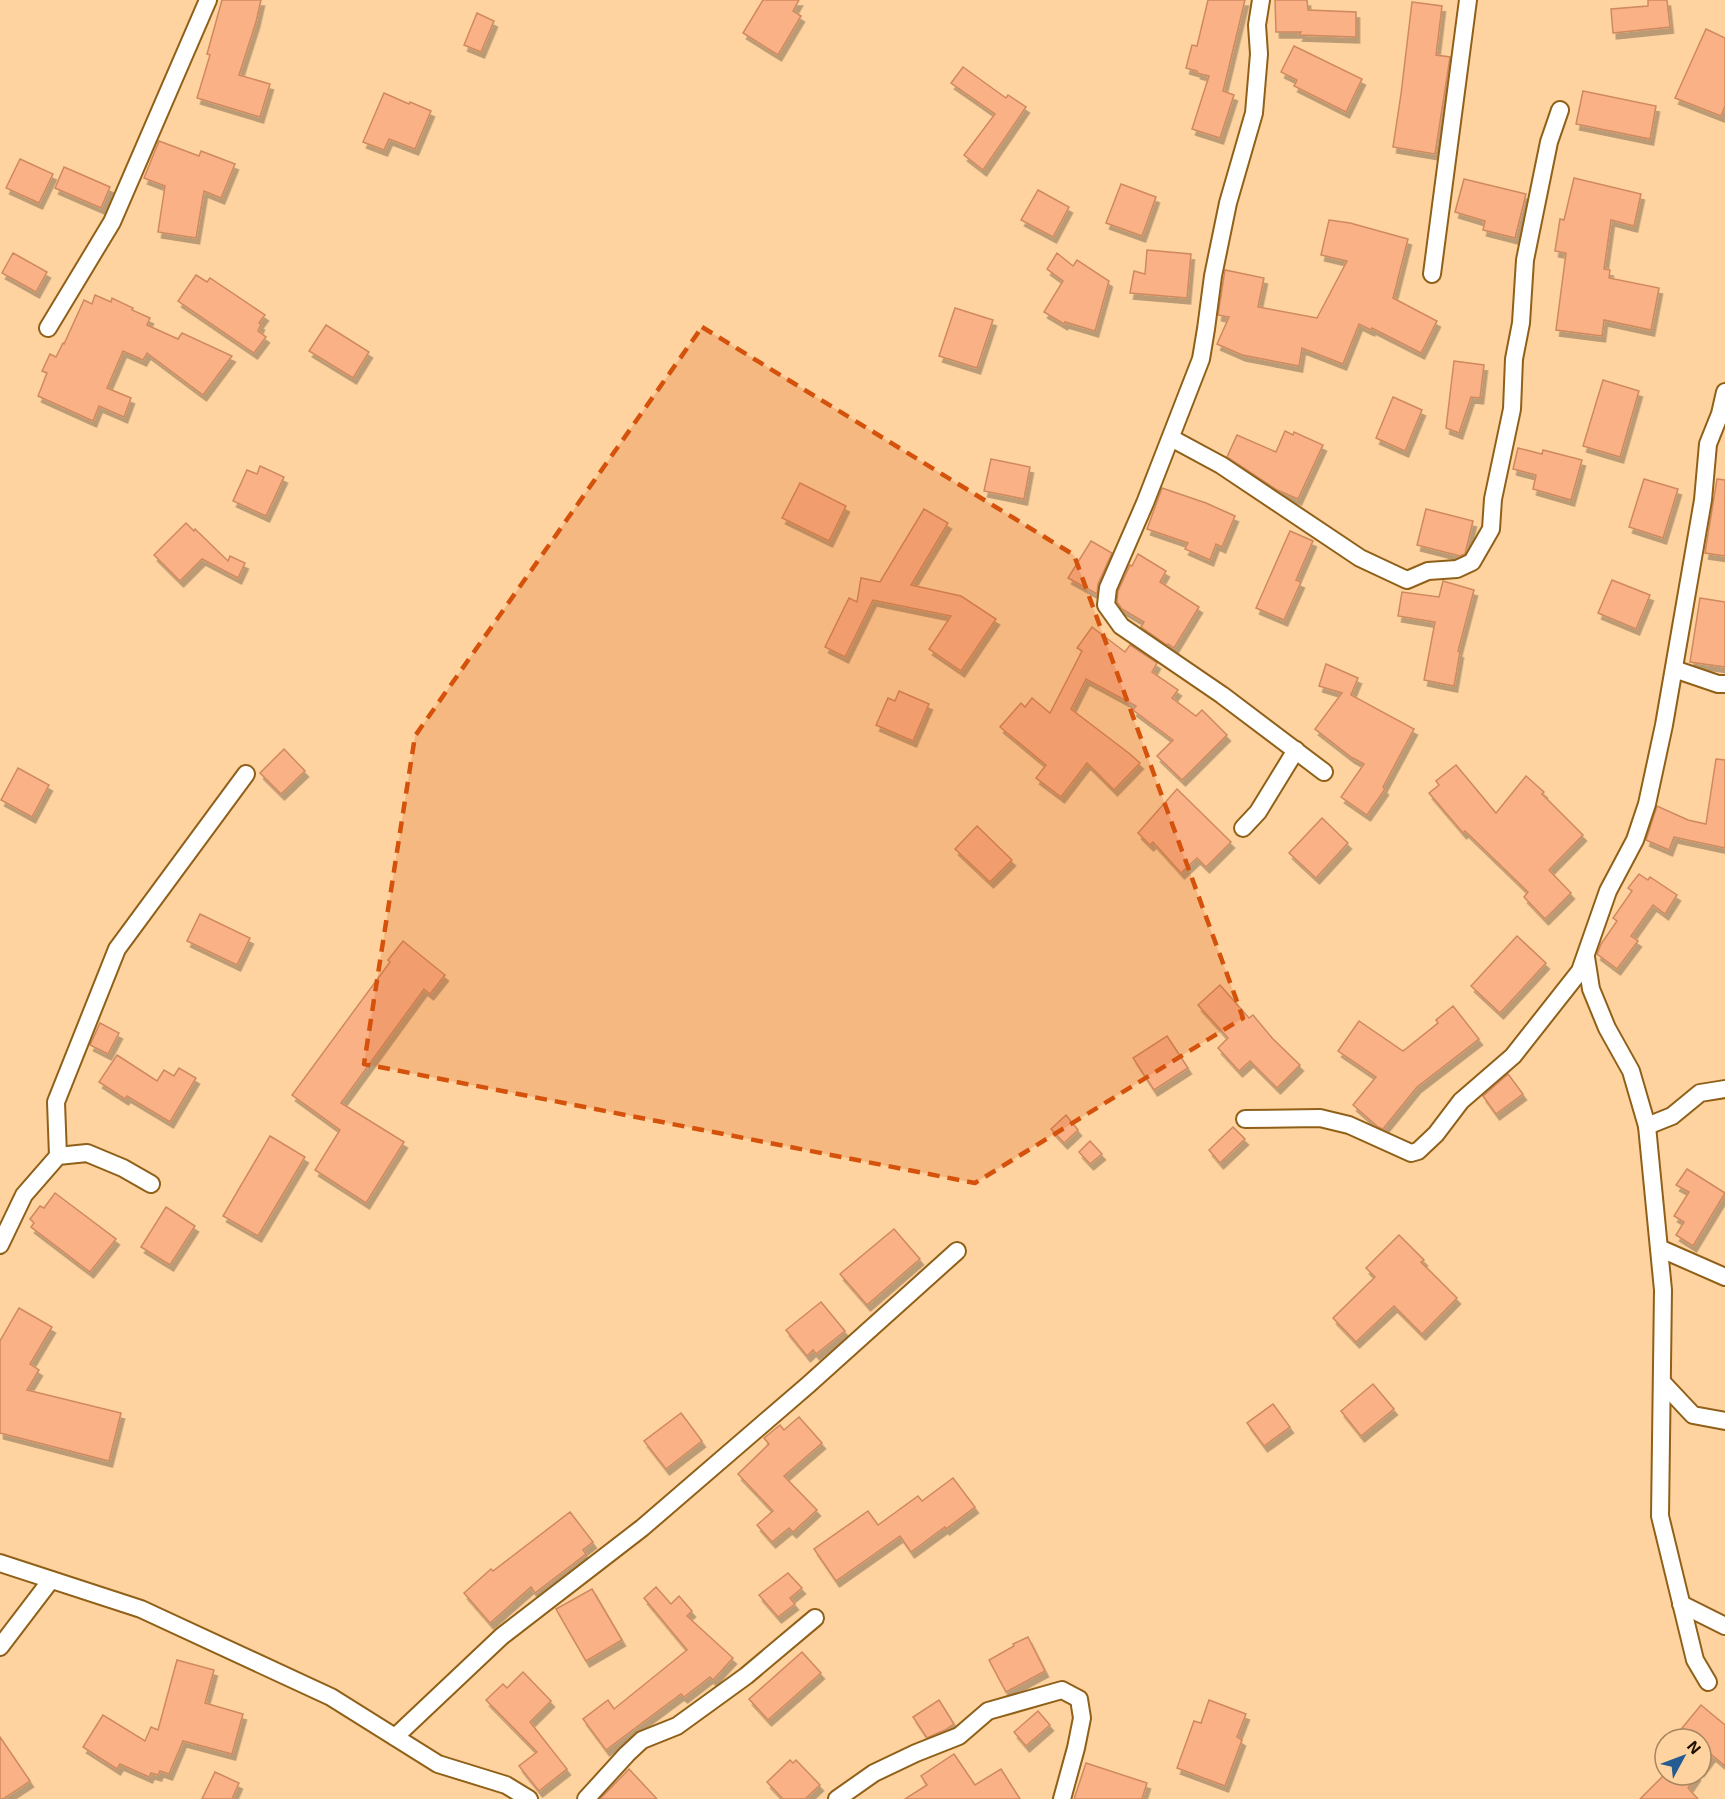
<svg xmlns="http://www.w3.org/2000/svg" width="1725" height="1799" font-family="'Exo 2',sans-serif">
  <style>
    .building { fill: #fab186; stroke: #cf895f; stroke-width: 1.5; filter: url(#shadow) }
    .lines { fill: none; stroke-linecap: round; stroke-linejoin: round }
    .minor-casing { stroke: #906019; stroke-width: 20 }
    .minor { stroke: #fff; stroke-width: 16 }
    .marked { fill: #d4520b; fill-opacity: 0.2; stroke: #d4520b; stroke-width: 4.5; stroke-dasharray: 12 8; stroke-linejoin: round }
  </style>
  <defs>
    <filter id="shadow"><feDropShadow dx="3.5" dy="6" stdDeviation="0" flood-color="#0004"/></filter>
  </defs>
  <rect width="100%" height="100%" fill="#ffd39f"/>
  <g class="building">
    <polygon points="222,0 261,0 256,22 239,75 270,84 260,117 197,98 210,55 207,54"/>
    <polygon points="763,0 799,0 793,11 801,16 778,55 743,33"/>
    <polygon points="1208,0 1245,0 1223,91 1234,95 1220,138 1192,129 1209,76 1197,73 1197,71 1186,68 1192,45 1197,46"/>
    <polygon points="1275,0 1307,0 1308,10 1356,12 1356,37 1299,35 1301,32 1276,32"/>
    <polygon points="1648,0 1667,0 1670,27 1613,33 1611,9 1648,6"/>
    <polygon points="1412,2 1442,6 1436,55 1450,57 1435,154 1393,147 1401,94"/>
    <polygon points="477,13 494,21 481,52 464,45"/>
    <polygon points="1706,29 1725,38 1725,106 1721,116 1675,98"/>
    <polygon points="1294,46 1362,79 1346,112 1294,86 1297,80 1281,72"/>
    <polygon points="963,67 1006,98 1008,95 1026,107 983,170 964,155 995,114 951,83"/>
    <polygon points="1583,91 1656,106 1650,139 1576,124"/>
    <polygon points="384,93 409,104 410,102 431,111 415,149 389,139 384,150 363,142"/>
    <polygon points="159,141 199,156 201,151 235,164 221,198 204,191 196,238 158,232 165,186 144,178"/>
    <polygon points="20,159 53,174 39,203 6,188"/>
    <polygon points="64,167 110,187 101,208 55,188"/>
    <polygon points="1574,178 1641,194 1634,226 1611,220 1604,269 1610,270 1609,278 1659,288 1651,330 1604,320 1602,336 1556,330 1566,253 1555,251 1560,219 1564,220"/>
    <polygon points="1464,179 1526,194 1515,238 1483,230 1485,221 1455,212"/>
    <polygon points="1121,184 1156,197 1142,236 1106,223"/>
    <polygon points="1038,190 1069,207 1053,237 1021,220"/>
    <polygon points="1329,220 1350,223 1408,239 1393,298 1437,321 1421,353 1372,328 1371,330 1359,324 1343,364 1302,348 1299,366 1242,355 1217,344 1229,317 1218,315 1225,270 1264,278 1258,307 1317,318 1347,261 1321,255"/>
    <polygon points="1147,250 1191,254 1187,298 1130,293 1134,271 1145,274"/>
    <polygon points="13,253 47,272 36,292 2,273"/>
    <polygon points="1057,253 1073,266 1077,260 1109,281 1095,331 1065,322 1064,324 1044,312 1063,281 1047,269"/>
    <polygon points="196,275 207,282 210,278 265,315 259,323 261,324 258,331 266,337 254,353 178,301"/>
    <polygon points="95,295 111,302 112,298 133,308 132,310 150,318 147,325 178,339 182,333 232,356 203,395 147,353 143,360 123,351 107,388 131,398 124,417 99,406 93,421 38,396 47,373 42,371 50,354 56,357 63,343 64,344 84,300 92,304"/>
    <polygon points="955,308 993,320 977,368 939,356"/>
    <polygon points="326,325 369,352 353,378 309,351"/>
    <polygon points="1454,361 1484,365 1480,398 1471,397 1459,433 1446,428"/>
    <polygon points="1603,380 1639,391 1620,457 1583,446"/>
    <polygon points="1393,397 1422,410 1405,451 1376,438"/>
    <polygon points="1285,431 1293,435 1294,432 1323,445 1298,499 1277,490 1227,457 1237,435 1276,452"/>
    <polygon points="1518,448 1542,454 1543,450 1582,460 1571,500 1533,489 1536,475 1513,469"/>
    <polygon points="991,459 1030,467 1024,499 984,491"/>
    <polygon points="260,466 284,477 266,516 233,501 247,470 257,474"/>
    <polygon points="1644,479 1678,489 1663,538 1629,527"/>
    <polygon points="1717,479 1725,480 1725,556 1705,553"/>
    <polygon points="800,483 846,506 829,541 782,518"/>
    <polygon points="1162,488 1206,503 1235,516 1222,547 1216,544 1210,560 1185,549 1188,543 1147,529"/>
    <polygon points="924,509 948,523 911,585 961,596 996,619 961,671 929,649 951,616 873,600 845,657 825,647 849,598 857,602 861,578 880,582"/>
    <polygon points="1426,509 1473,521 1465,554 1460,556 1417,545"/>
    <polygon points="186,523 194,531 195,529 228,561 230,556 245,563 238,578 202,559 180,581 154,555"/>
    <polygon points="1290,531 1313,541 1296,580 1301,582 1284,620 1256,608"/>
    <polygon points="1091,541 1112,553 1098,584 1097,594 1068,578"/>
    <polygon points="1138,554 1166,571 1160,582 1199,607 1174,648 1168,644 1167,645 1141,627 1144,622 1122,609 1117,602 1118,591 1130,565 1132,566"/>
    <polygon points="1612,580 1650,595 1636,629 1598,613"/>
    <polygon points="1443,581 1474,590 1458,651 1460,652 1454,686 1424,680 1435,622 1398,616 1402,592 1439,597"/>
    <polygon points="1700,598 1725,602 1725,667 1690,662"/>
    <polygon points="1092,627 1125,652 1130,645 1157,663 1152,672 1178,690 1172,698 1196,716 1202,710 1227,735 1182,780 1157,756 1173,740 1133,710 1136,706 1086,679 1071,709 1130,754 1140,763 1114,790 1087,763 1061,797 1036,778 1046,765 1000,727 1021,703 1025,707 1032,698 1050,713 1082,651 1077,648"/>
    <polygon points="1326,664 1358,678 1351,695 1414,729 1383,787 1385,789 1367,815 1341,797 1364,764 1351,757 1315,729 1342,693 1319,686"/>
    <polygon points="899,691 929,704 913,741 876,725 888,698 895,701"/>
    <polygon points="284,749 305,771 281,794 260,773"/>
    <polygon points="1716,759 1725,760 1725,848 1674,837 1669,850 1646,840 1657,806 1688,820 1706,824"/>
    <polygon points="1456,765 1496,813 1526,776 1544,792 1542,794 1583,835 1549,870 1571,893 1545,919 1524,897 1528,892 1465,831 1463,833 1429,793 1439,785 1436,781"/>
    <polygon points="18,768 49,785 32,817 1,800"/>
    <polygon points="1177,789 1231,842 1206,867 1197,858 1181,873 1153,842 1150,845 1138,833"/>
    <polygon points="1322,818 1348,843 1316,878 1289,853"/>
    <polygon points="977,826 1012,860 990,882 955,849"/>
    <polygon points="1639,874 1648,880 1650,877 1677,895 1665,914 1653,905 1631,936 1638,941 1617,969 1597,954 1601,944 1617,921 1613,918 1632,891 1628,888"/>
    <polygon points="200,914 250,938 237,965 187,941"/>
    <polygon points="1517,936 1546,963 1500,1013 1471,986"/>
    <polygon points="403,941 445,975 430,994 424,989 341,1103 404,1142 366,1203 315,1170 340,1130 292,1095 390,962 388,960"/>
    <polygon points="1220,985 1249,1018 1253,1015 1273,1039 1300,1065 1277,1088 1250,1061 1239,1071 1218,1048 1228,1038 1198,1005"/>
    <polygon points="1453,1006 1479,1039 1417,1087 1383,1129 1378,1127 1353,1105 1376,1077 1338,1051 1359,1021 1403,1051 1438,1023 1436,1020"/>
    <polygon points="100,1023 119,1033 108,1054 90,1045"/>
    <polygon points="1167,1036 1188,1068 1154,1090 1133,1058"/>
    <polygon points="117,1055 157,1081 164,1070 174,1076 179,1068 196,1078 170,1122 127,1096 125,1099 99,1082"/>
    <polygon points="1508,1074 1523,1094 1496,1114 1483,1096"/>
    <polygon points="1066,1115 1078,1130 1064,1143 1051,1129"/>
    <polygon points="1233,1127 1245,1139 1220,1163 1209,1150"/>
    <polygon points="270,1136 305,1157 258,1236 223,1216"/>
    <polygon points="1090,1141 1102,1154 1090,1164 1079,1152"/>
    <polygon points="1687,1169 1725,1193 1693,1246 1676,1235 1684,1222 1674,1216 1689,1192 1676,1185"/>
    <polygon points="55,1193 116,1239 90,1272 31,1227 34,1223 30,1219 40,1206 44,1208"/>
    <polygon points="166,1207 195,1226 170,1265 141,1247"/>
    <polygon points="894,1229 920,1259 867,1305 840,1274"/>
    <polygon points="1399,1235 1424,1260 1421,1262 1457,1298 1422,1334 1394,1306 1356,1342 1333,1318 1375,1277 1366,1268"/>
    <polygon points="821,1302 845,1331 816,1354 813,1350 807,1356 786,1330"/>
    <polygon points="19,1308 52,1327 30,1364 39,1370 27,1390 121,1413 109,1461 0,1433 0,1341"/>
    <polygon points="1373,1384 1394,1409 1361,1436 1341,1411"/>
    <polygon points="1273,1404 1290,1427 1264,1446 1247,1423"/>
    <polygon points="681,1413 702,1441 666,1469 644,1441"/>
    <polygon points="799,1417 822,1443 784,1476 817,1510 793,1532 789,1528 772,1542 757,1525 773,1511 738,1474 769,1444 764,1438 780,1425 784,1430"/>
    <polygon points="953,1478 975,1507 946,1529 945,1527 911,1552 900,1536 836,1581 814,1549 868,1511 878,1525 918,1496 922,1501"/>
    <polygon points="570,1512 593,1542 583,1550 586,1554 535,1593 531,1587 490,1623 464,1593 491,1569 493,1571"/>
    <polygon points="788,1573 802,1588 790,1598 795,1604 778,1617 759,1595"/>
    <polygon points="656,1587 671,1604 679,1596 692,1611 687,1616 733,1658 713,1680 710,1677 684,1697 681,1694 606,1750 583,1719 608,1700 614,1709 687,1650 644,1598"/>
    <polygon points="592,1589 622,1640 586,1661 556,1609"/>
    <polygon points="1028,1637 1045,1671 1006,1692 989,1660 1014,1646 1013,1644"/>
    <polygon points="802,1652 821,1673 768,1720 749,1699"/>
    <polygon points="177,1660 214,1670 205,1703 243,1714 232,1754 183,1741 169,1774 160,1771 158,1775 151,1773 149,1777 120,1764 117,1769 83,1747 103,1715 145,1741 151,1727 158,1730"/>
    <polygon points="523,1672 551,1701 530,1722 567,1769 539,1791 519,1766 537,1752 486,1700 503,1684 507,1688"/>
    <polygon points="939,1700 954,1724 945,1730 927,1738 913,1717"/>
    <polygon points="1209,1700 1246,1714 1237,1737 1242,1740 1225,1786 1177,1768 1194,1721 1201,1723"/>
    <polygon points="1701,1705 1725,1725 1725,1766 1712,1755 1701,1770 1701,1739 1673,1739"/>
    <polygon points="1038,1711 1050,1725 1026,1746 1014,1732"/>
    <polygon points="0,1737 30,1781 3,1799 0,1799"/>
    <polygon points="954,1754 975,1785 1001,1769 1020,1799 905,1799 927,1785 921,1776"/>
    <polygon points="790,1760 793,1763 796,1760 820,1785 805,1799 783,1799 767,1782"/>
    <polygon points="1086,1763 1147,1783 1142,1799 1074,1799"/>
    <polygon points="629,1769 657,1799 600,1799"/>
    <polygon points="215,1772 239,1783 232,1799 202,1799"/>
    <polygon points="1665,1774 1697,1775 1688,1788 1698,1799 1640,1799"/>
  </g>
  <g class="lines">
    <g class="minor-casing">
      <g id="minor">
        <polyline points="1261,0 1257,25 1259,54 1254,113 1228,203 1213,276 1206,329 1201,359 1145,503 1108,588 1106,605 1121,626 1222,695 1324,772"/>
        <polyline points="1432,274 1468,0"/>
        <polyline points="48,328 112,222 208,0"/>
        <polyline points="1171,438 1221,465 1360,558 1407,580 1428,571 1457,569 1472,562 1491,529 1493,499 1512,409 1514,359 1521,323 1525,260 1549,142 1560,110"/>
        <polyline points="1674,669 1718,684 1725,684"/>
        <polyline points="1243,828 1258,812 1296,750"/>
        <polyline points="1586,957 1591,989 1607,1028 1631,1071 1647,1126 1663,1290 1660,1516 1695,1660 1708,1682"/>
        <polyline points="1245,1119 1320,1118 1349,1125 1411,1153 1418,1151 1436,1134 1461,1101 1513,1056 1580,971 1608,891 1635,840 1647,804 1664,725 1703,500 1708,444 1720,414 1725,392"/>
        <polyline points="1647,1126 1672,1116 1700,1093 1725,1089"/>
        <polyline points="58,1156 56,1102 117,949 246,774"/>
        <polyline points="0,1245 24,1195 58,1156 87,1153 123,1168 151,1184"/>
        <polyline points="1659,1248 1725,1277"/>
        <polyline points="1662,1382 1693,1415 1725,1421"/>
        <polyline points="0,1563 141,1609 331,1697 438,1764 506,1785 529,1799"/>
        <polyline points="1681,1604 1725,1626"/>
        <polyline points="0,1647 51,1580"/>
        <polyline points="395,1737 502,1636 642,1528 808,1385 957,1251"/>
        <polyline points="586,1799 627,1754 642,1740 677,1726 746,1676 815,1618"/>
        <polyline points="837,1799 874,1773 916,1753 959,1736 988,1711 1062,1690 1079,1699 1082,1718 1076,1748 1062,1799"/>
      </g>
    </g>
    <use href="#minor" class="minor"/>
  </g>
  <path class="marked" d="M702 327 1074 555 1243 1018 975 1183 364 1064 415 736Z"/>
  <g transform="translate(1683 1757) rotate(49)"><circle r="28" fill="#ffd39f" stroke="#a5845f" stroke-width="1.5"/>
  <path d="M0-4.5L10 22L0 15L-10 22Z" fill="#245b93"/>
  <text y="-9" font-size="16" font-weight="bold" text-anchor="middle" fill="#1d0e00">N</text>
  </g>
</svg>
